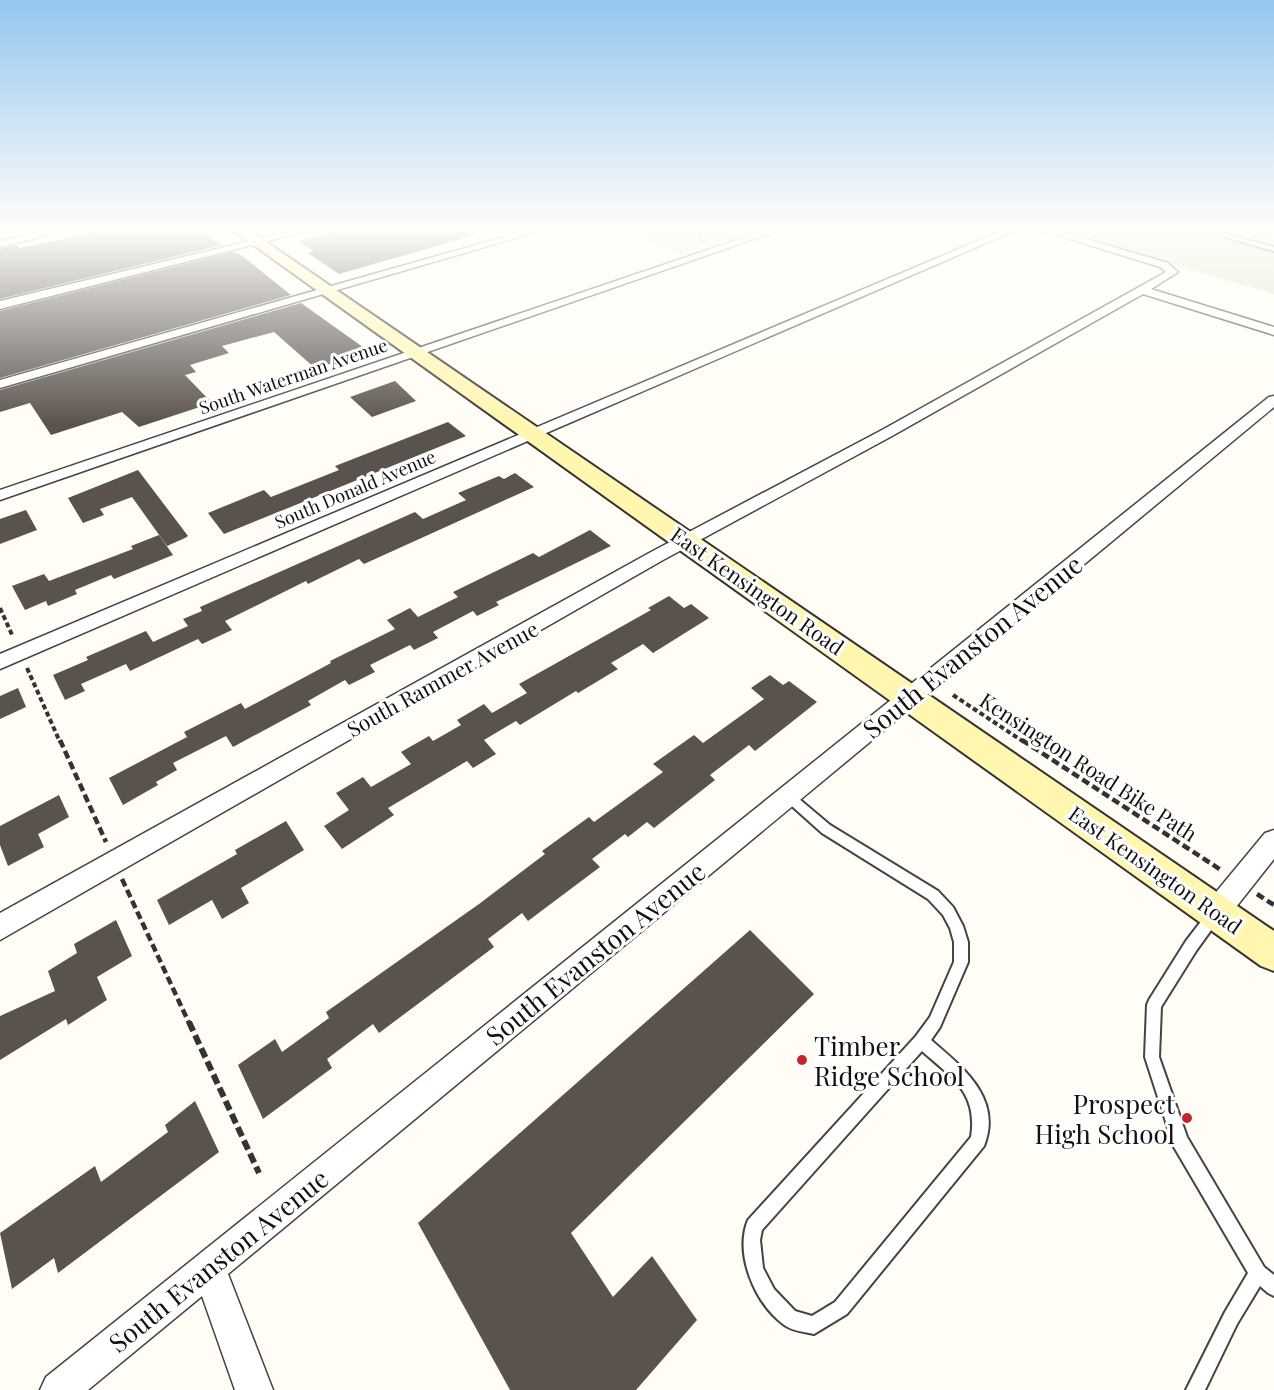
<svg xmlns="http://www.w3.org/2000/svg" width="1274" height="1390" font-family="'Playfair Display',serif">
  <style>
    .green { fill: #d5ebbd }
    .cemetery { fill: #d9e3c4 }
    .building { fill: #5a524d }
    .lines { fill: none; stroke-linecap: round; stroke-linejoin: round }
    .service-casing { stroke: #444; stroke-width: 4 }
    .minor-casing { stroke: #444; stroke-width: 3 }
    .secondary-casing { stroke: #333; stroke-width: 4 }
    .path-far3 { stroke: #333; stroke-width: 2; stroke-dasharray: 3 1.5; stroke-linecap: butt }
    .path-far2 { stroke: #333; stroke-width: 4; stroke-dasharray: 5 3; stroke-linecap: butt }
    .path-far1 { stroke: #333; stroke-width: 4.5; stroke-dasharray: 8 4; stroke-linecap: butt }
    .path { stroke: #333; stroke-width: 6; stroke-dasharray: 10 4.5; stroke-linecap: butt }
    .service { fill: #fff; fill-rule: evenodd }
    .minor { fill: #fff; fill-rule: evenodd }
    .secondary { fill: #fff6b0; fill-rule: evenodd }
    .poi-dot { fill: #c4262e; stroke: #fff; stroke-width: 2 }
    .labels { text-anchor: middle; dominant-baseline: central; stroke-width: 6; stroke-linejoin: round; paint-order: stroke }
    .far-street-label { font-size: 18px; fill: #111; stroke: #fff }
    .street-label { font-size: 21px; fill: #111; stroke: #fff }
    .near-street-label { font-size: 26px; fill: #111; stroke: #fff }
    .near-poi-label { font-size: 26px; fill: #111; stroke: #fff; text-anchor: start }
  </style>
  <rect width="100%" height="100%" fill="#fffdf5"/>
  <polygon class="green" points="630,231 730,231 742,235 681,254"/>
  <polygon class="cemetery" points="1059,231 1274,231 1274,294"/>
  <g class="building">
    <polygon points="102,231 201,231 222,245 0,299 0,249 17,245 20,248"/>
    <polygon points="339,231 474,231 475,235 339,274 308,253 314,251 298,241"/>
    <polygon points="232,252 241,255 291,295 0,378 0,311"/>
    <polygon points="301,303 367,350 316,369 274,332 222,346 229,353 190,365 196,372 185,375 212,403 139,427 122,412 51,435 30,403 0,412 0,390"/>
    <polygon points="395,381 416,401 372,417 350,397"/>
    <polygon points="448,422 466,436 224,534 208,513 264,490 271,497 339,470 335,466"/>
    <polygon points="138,470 188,536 185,538 167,546 132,497 100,509 104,515 83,523 68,498"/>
    <polygon points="515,473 534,487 364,564 359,559 308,584 306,581 225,621 232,630 202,644 198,639 130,671 126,664 81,684 85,691 65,700 53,675 88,660 86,657 146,631 153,642 188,626 183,619 202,611 200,607 415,512 423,519 466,500 458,493 499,476 504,479"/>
    <polygon points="26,510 37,530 0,544 0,519"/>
    <polygon points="590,530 611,546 496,602 499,605 477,616 473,611 433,632 438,638 414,650 410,645 370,665 375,672 349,685 345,680 308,701 311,705 233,747 226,736 173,763 177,770 156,782 158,785 123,805 109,778 187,737 184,732 241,703 245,709 331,663 330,661 395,629 387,620 410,608 418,617 458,597 453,592 533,553 539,557"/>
    <polygon points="159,535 173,555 114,579 111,575 75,590 77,594 48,606 46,601 25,610 12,586 44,574 49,581 133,549 131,546"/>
    <polygon points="669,596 684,608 691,604 709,618 653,653 643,644 611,663 618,669 578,693 576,691 520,725 516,721 484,740 496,754 473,768 467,761 388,808 394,815 342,849 324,826 349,810 336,793 363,777 371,787 411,764 401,752 429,736 433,741 461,725 457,720 484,704 492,713 527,693 519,684 651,610 648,608"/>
    <polygon points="770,675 783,685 789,681 817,702 755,751 749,745 710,775 715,780 654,828 647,822 628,837 625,834 592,859 600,867 528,921 522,913 488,939 494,947 379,1033 373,1024 327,1059 332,1068 263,1119 238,1065 275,1039 282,1052 329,1018 326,1012 479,904 545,854 542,851 589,817 594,822 663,772 653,764 694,735 703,743 764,699 751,688"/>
    <polygon points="18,688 26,707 0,719 0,696"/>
    <polygon points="59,795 69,817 38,834 44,847 8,866 0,845 0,826"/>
    <polygon points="286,821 304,850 241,888 249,903 222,919 212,900 169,925 157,900 237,854 235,850"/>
    <polygon points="116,920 132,956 97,977 107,1000 68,1025 66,1019 0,1060 0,1016 55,991 48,971 77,953 74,944"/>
    <polygon points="750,930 814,994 571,1233 613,1297 652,1256 697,1320 636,1390 510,1390 418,1223"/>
    <polygon points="195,1101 219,1152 58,1273 54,1258 12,1289 0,1233 95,1166 101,1182 168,1132 165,1125"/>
  </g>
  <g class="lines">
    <g class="service-casing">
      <g id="service">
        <polygon points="1205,231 1212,231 1274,247 1274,251"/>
        <path d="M788 791 792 793 830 825 938 891 953 907 963 926 968 942V962L940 1027 931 1040C962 1067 1003 1098 984 1146L847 1314 814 1334C805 1332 791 1331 783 1324 755 1303 734 1254 748 1220L916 1036 930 1017 954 962V942L950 928 943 915 928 899 822 833 784 799 782 796 784 793ZM922 1051C952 1078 978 1092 971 1137L835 1302 812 1316 795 1311 774 1289 763 1268 760 1240 762 1230Z"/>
        <polygon points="1214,909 1219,911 1221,915 1219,919 1196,951 1161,1007 1159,1057 1187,1137 1264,1267 1274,1275 1274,1296 1268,1293 1260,1286 1237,1324 1205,1390 1186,1390 1225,1312 1248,1273 1174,1147 1145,1057 1147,1005 1149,1000 1186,941 1209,911"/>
      </g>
    </g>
    <g class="minor-casing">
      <g id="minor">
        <polygon points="46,231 64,231 0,247 0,241"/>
        <polygon points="291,231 307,231 0,309 0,301"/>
        <polygon points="525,231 540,231 0,388 0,380"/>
        <polygon points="763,231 777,231 0,500 0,490"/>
        <polygon points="1001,231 1014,231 0,669 0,654"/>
        <polygon points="1044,231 1059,231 1168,263 1178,272 1151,289 1274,327 1274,335 1143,294 892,436 663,560 0,940 0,913 651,552 882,430 1166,272 1160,267"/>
        <polygon points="1274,396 1274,407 228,1274 273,1390 235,1390 202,1296 88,1390 40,1390 46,1377 1269,397"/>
        <polygon points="1274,830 1274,859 1225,921 1216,924 1207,921 1203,912 1207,903 1265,833"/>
      </g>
    </g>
    <g class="secondary-casing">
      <polygon id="secondary" points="234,231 250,231 1274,931 1274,971 1261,966"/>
    </g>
    <polyline class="path-far3" points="688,231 697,234 704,242"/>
    <g class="path-far2">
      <polyline points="0,608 13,637"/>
      <polyline points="27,668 60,742"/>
      <polyline points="953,695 1024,742"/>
    </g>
    <g class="path-far1">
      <polyline points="60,740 106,842"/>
      <polyline points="1022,740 1221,870"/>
      <polyline points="122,879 189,1023"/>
      <polyline points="1257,894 1274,905"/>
    </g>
    <polyline class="path" points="189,1022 259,1173"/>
    <use href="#service" class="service"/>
    <use href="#minor" class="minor"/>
    <use href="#secondary" class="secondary"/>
  </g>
  <linearGradient id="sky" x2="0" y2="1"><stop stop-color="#95c6ee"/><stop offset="0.54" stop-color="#fffefa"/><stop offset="1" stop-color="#fffefa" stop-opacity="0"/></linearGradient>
  <rect width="1274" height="425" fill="url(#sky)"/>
  <g class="poi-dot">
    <circle cx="802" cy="1060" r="6"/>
    <circle cx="1187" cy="1118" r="6"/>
  </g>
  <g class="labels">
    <g class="far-street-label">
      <text transform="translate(293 376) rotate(-19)">South Waterman Avenue</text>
      <text transform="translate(355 489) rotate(-23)">South Donald Avenue</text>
    </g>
    <g class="street-label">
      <text transform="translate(758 590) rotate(35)">East Kensington Road</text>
      <text transform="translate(442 678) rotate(-29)">South Rammer Avenue</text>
      <text transform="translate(1089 766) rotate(33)">Kensington Road Bike Path</text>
      <text transform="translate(1156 869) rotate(35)">East Kensington Road</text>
    </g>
    <g class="near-street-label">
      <text transform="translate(972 646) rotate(-39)">South Evanston Avenue</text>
      <text transform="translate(595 953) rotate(-39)">South Evanston Avenue</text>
      <text transform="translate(218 1260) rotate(-39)">South Evanston Avenue</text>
    </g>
    <g class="near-poi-label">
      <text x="814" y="1045">Timber<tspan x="814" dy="30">Ridge School</tspan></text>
      <text x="1175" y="1103" text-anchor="end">Prospect<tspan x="1175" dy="30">High School</tspan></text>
    </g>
  </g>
</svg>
